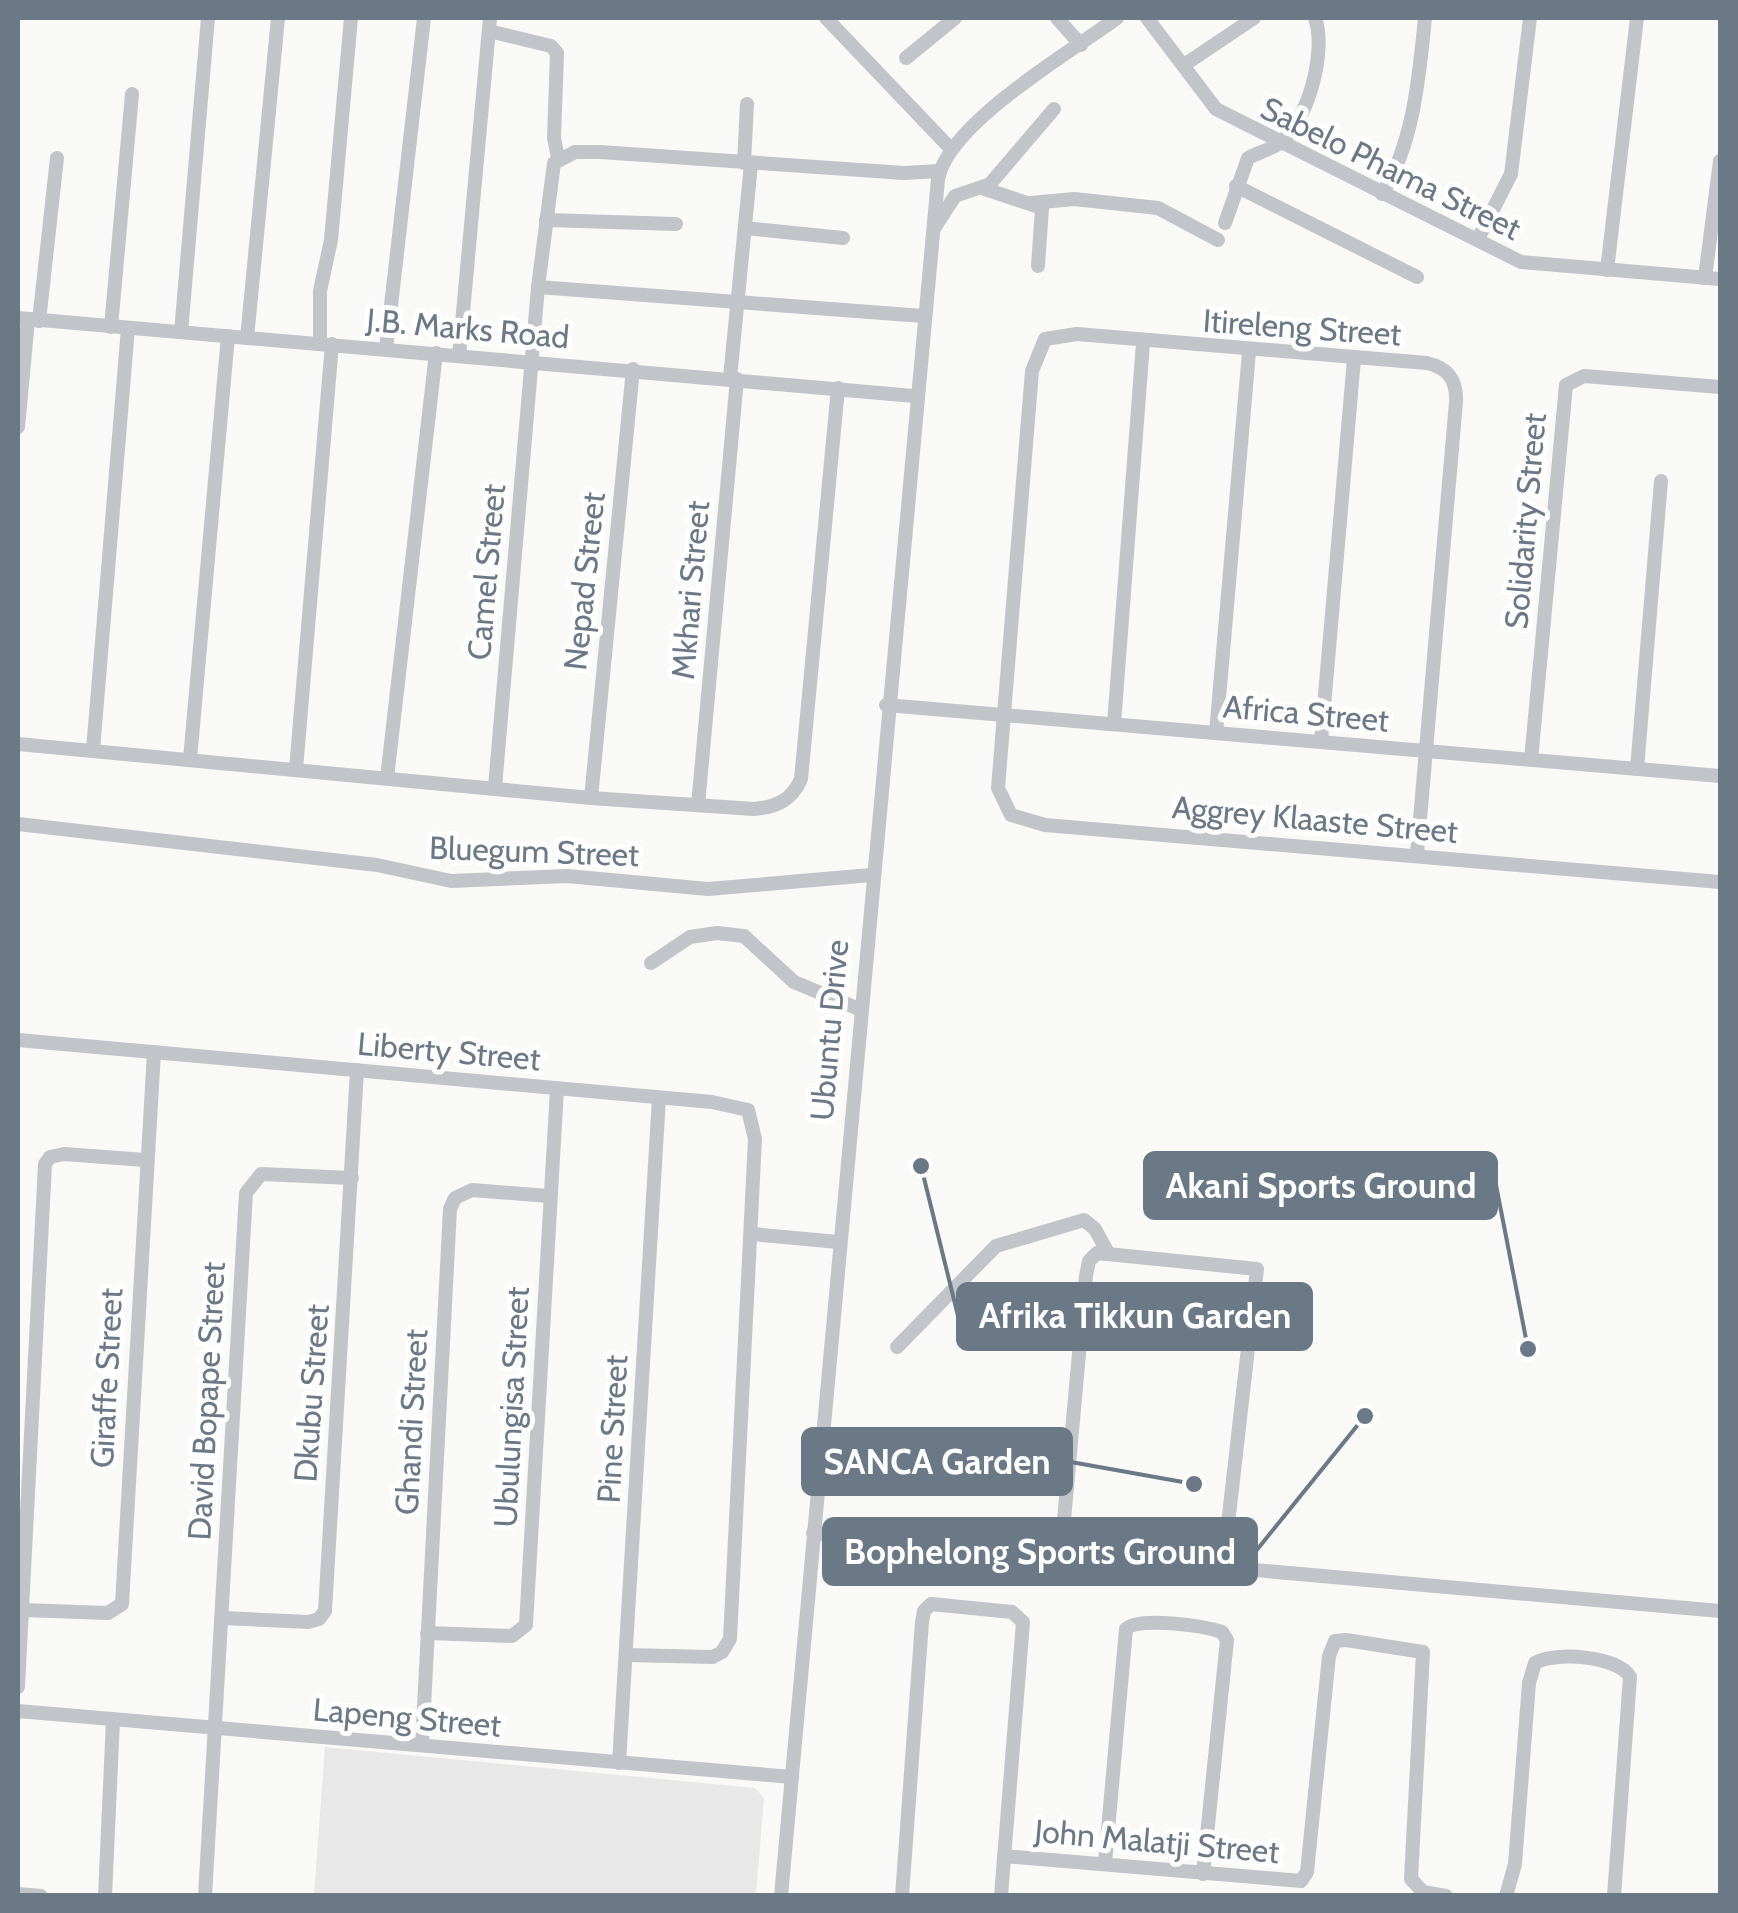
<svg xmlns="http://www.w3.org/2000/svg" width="1738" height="1913" font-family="Cabin,sans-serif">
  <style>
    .built { fill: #e7e8e7 }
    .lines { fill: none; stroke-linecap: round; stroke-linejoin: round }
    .minor { stroke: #c1c4c8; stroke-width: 14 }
    .labels { text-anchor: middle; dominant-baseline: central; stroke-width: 10; stroke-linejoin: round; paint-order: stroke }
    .street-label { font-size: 32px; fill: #6b7885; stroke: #fff }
    .leader { fill: none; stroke: #6b7885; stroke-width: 4 }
    .callout-dot { fill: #6b7885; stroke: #fff; stroke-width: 4 }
    .callout { fill: #6b7885; stroke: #6b7885; stroke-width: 4 }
    .callout-label { font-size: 35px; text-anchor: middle; font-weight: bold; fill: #fff }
  </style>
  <rect width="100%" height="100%" fill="#f9f9f7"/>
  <polygon class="built" points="325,1747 755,1788 764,1798 756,1895 314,1895"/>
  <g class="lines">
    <g class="minor">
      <polyline points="826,18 950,148"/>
      <polyline points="1057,18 1081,45"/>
      <polyline points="1147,18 1216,109 1521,262 1720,279"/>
      <polyline points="489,31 551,46 557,53 554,138 558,158"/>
      <polyline points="906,58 955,18"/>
      <polyline points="1184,65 1254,18"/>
      <polyline points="744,163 747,104"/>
      <polyline points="1236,186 1417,277"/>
      <polyline points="985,189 1042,208 1038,266"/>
      <path d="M1382 194C1414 143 1419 76 1425 18"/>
      <polyline points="1031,203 1074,199 1158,208 1218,240"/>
      <polyline points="546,220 676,224"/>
      <path d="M1225 223 1248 158C1257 153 1269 150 1278 144 1308 123 1327 51 1315 18"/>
      <polyline points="935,227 955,196 990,184 1054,109"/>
      <polyline points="745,228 843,238"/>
      <polyline points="1478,239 1511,174 1530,18"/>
      <polyline points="1607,270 1637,18"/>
      <polyline points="1705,278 1720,161"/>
      <polyline points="538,287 923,316"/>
      <polyline points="18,318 914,396"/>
      <polyline points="39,321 57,158"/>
      <polyline points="111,327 132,94"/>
      <polyline points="181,332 208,18"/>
      <polyline points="247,338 278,18"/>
      <polyline points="320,343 320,291 331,240 351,18"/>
      <polyline points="386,349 424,18"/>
      <polyline points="459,356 490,18"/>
      <polyline points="730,378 751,164"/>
      <polyline points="18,427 28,320"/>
      <polyline points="886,705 1720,776"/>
      <polyline points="1114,724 1143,343"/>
      <polyline points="1216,733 1249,352"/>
      <polyline points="1321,741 1354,359"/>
      <path d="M18 744 591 798 754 809C777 807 792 800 801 779L838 388"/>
      <polyline points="93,750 128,328"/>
      <polyline points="190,759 228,336"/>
      <polyline points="1531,760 1566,385 1584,376 1720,387"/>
      <polyline points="296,769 332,344"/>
      <polyline points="1637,769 1661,481"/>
      <polyline points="387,778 436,353"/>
      <polyline points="495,787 538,287 554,163 575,152 600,152 904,173 939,171"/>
      <polyline points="591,798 633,369"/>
      <polyline points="698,805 737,379"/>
      <polyline points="18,824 377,865 451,881 567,876 708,889 871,875"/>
      <path d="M1417 854 1456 402C1457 381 1449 368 1427 363L1077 334 1045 339 1032 371 998 788 1011 815 1045 825 1720 882"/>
      <polyline points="651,963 690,937 717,933 744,936 794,982 859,1009"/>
      <polyline points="18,1040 712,1102 748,1110 755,1139 730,1639 722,1652 713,1657 626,1655"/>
      <polyline points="752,1234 838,1242"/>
      <polyline points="897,1347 996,1246 1084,1220 1095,1229 1108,1253"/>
      <polyline points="813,1533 1061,1553"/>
      <path d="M1223 1568 1257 1269 1097 1253 1089 1261 1086 1276 1061 1553C1281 1574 1501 1593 1720 1611"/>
      <polyline points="22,1610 108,1613 122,1604 154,1052"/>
      <polyline points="222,1618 308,1622 319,1619 325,1611 357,1070"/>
      <polyline points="427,1633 512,1636 526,1625 557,1089"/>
      <polyline points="18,1687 45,1164 50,1157 64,1154 145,1160"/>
      <polyline points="18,1711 792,1777"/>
      <polyline points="422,1745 450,1209 455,1198 472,1190 548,1196"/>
      <polyline points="619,1763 659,1098"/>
      <polyline points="1004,1856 1301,1881 1307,1872 1329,1656 1335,1641 1346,1640 1423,1652 1411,1879 1423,1892 1446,1896"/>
      <path d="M1105 1863 1126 1629C1139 1616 1204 1626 1222 1632L1227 1640 1203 1874"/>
      <polyline points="18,1894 41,1896"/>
      <polyline points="105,1896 113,1720"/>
      <polyline points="205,1896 246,1193 261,1174 352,1178"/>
      <path d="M781 1896 938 179C949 123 1069 53 1117 18"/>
      <polyline points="902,1896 922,1622 924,1611 931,1604 1012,1612 1023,1622 1001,1896"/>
      <path d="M1506 1896 1515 1864 1529 1683 1535 1663C1554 1651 1619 1656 1630 1677L1614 1896"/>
    </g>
  </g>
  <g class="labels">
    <g class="street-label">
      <text transform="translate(1391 168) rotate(26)">Sabelo Phama Street</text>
      <text transform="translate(1302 327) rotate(4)">Itireleng Street</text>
      <text transform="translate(468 328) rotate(5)">J.B. Marks Road</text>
      <text transform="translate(1525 521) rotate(-85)">Solidarity Street</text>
      <text transform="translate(486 572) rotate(-85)">Camel Street</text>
      <text transform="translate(584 581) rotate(-84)">Nepad Street</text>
      <text transform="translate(690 590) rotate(-85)">Mkhari Street</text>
      <text transform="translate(1306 713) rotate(5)">Africa Street</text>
      <text transform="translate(1315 819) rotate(5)">Aggrey Klaaste Street</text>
      <text transform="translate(534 851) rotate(2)">Bluegum Street</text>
      <text transform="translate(829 1030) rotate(-85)">Ubuntu Drive</text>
      <text transform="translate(449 1051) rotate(5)">Liberty Street</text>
      <text transform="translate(106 1378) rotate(-87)">Giraffe Street</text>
      <text transform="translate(311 1393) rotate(-86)">Dkubu Street</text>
      <text transform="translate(206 1401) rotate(-87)">David Bopape Street</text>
      <text transform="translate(511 1407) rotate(-87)">Ubulungisa Street</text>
      <text transform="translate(411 1422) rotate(-87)">Ghandi Street</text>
      <text transform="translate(612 1429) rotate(-87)">Pine Street</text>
      <text transform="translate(407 1717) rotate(5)">Lapeng Street</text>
      <text transform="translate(1157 1841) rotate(5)">John Malatji Street</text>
    </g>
  </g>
  <path class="leader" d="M1528 1349L1496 1185M921 1166L958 1316M1194 1484L1071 1462M1365 1416L1256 1551"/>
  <g class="callout-dot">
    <circle cx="1528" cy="1349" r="10"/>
    <circle cx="921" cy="1166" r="10"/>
    <circle cx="1194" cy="1484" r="10"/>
    <circle cx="1365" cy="1416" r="10"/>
  </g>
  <g class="callout">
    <rect x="1145" y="1153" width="351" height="65" rx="10"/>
    <rect x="958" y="1284" width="353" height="65" rx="10"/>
    <rect x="803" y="1429" width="268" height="65" rx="10"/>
    <rect x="824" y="1519" width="432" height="65" rx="10"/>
  </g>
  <g class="callout-label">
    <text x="1321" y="1198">Akani Sports Ground</text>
    <text x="1135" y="1328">Afrika Tikkun Garden</text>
    <text x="937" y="1474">SANCA Garden</text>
    <text x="1040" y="1564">Bophelong Sports Ground</text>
  </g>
  <rect width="1738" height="1913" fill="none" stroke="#6b7885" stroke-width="40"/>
</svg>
